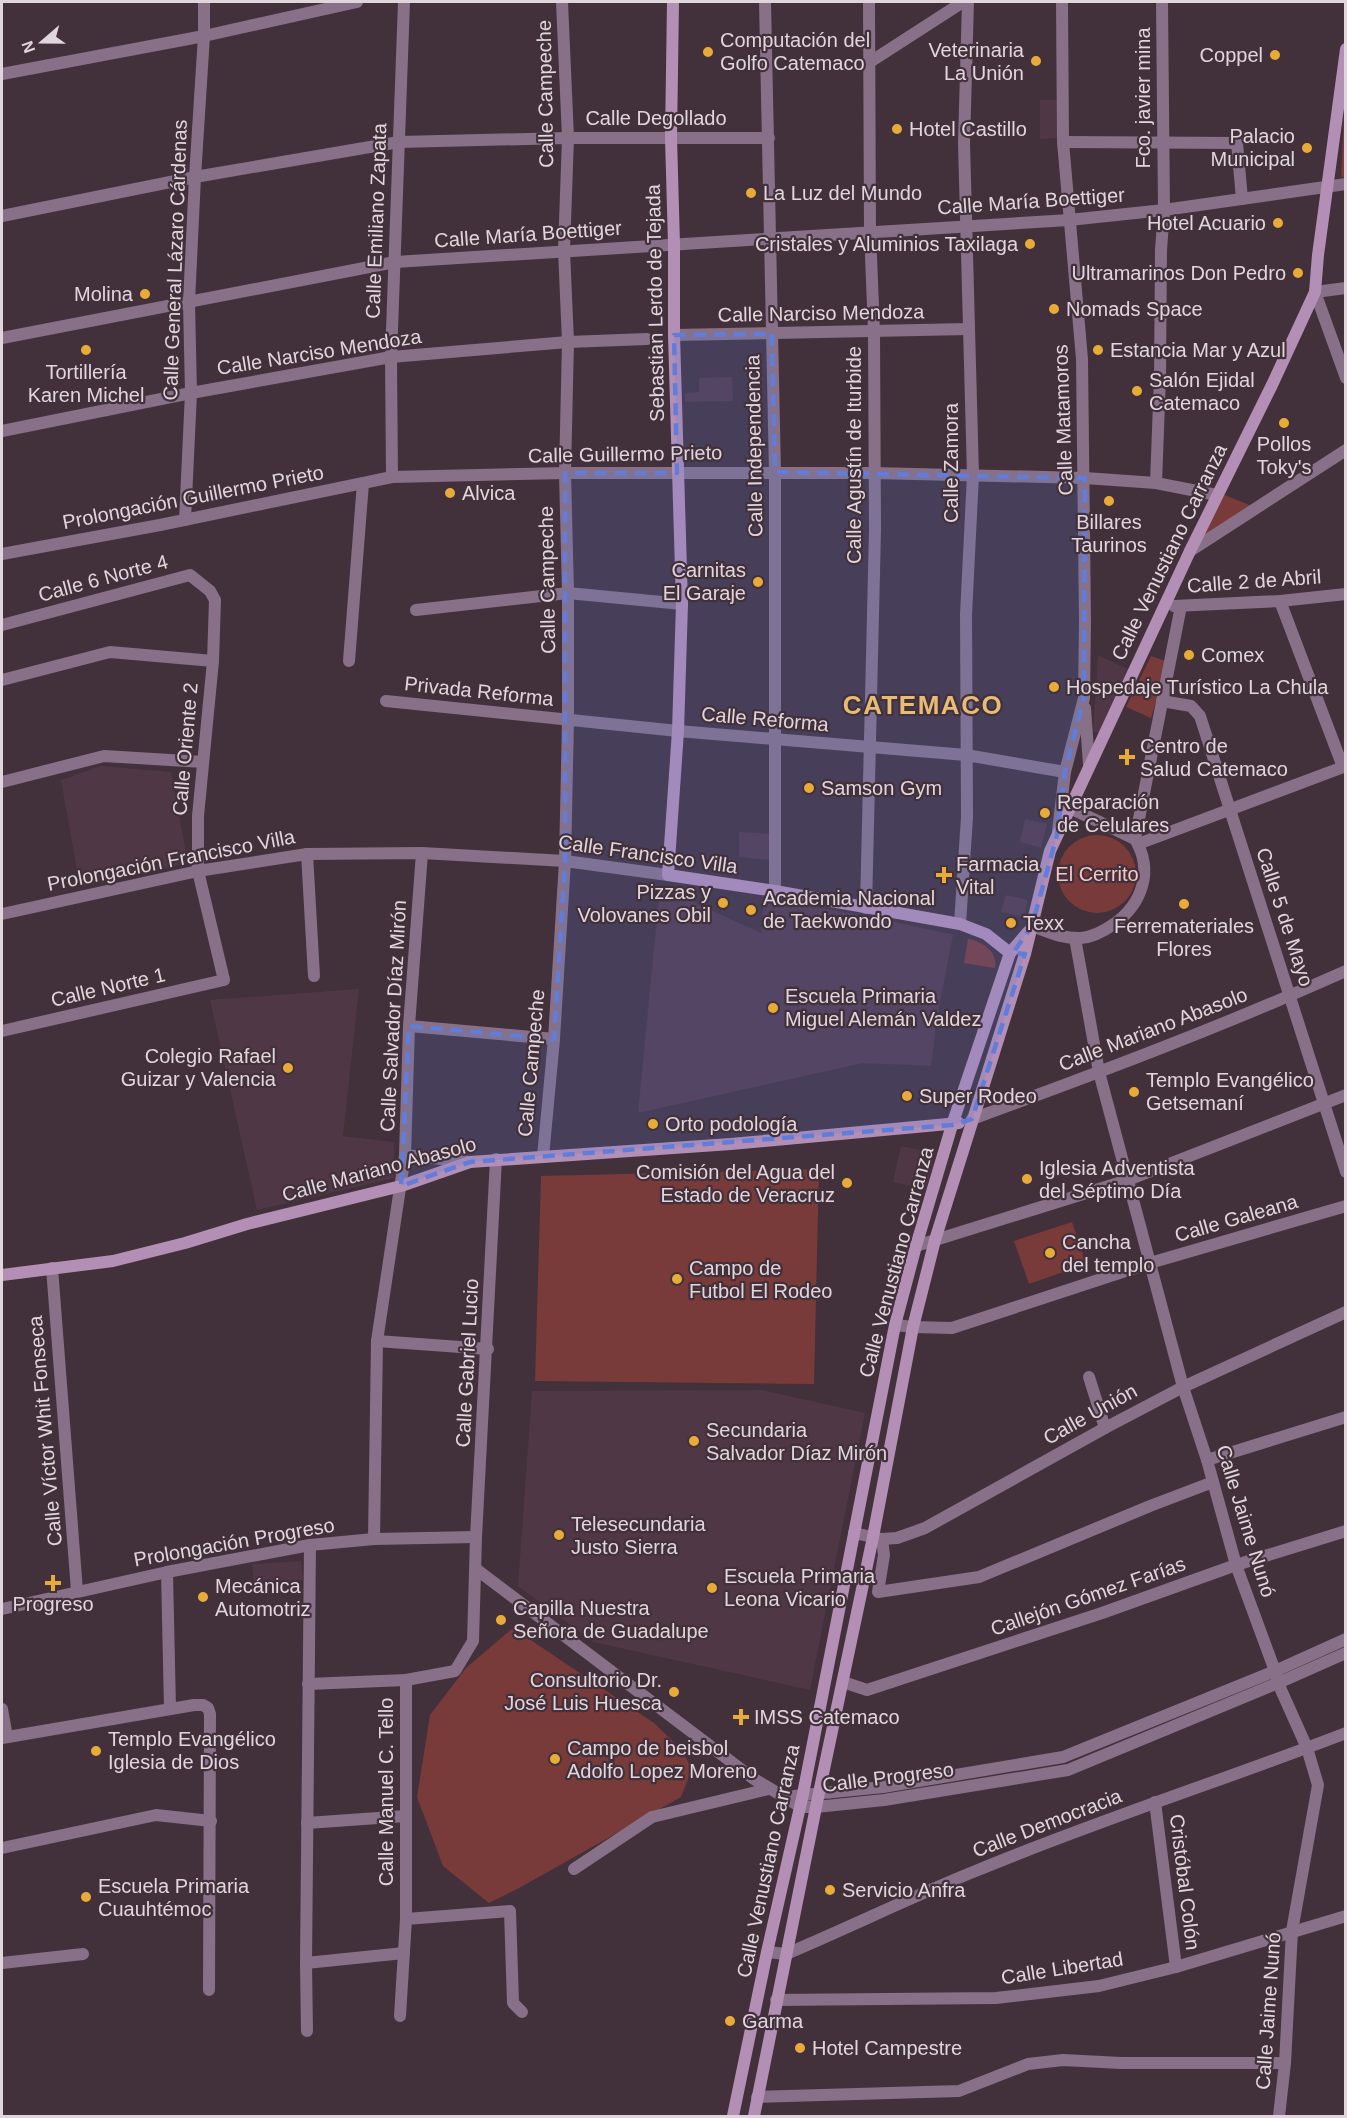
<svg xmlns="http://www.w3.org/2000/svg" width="1347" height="2118" font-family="Helvetica,sans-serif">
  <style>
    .built { fill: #503746 }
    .green { fill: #793a3a }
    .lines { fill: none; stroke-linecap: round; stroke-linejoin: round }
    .street { stroke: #877088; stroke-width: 12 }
    .secondary { stroke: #b38fb6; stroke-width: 12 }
    .marked { fill: #617dd9; fill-opacity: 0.2; stroke: #617dd9; stroke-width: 4.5; stroke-dasharray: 12 8; stroke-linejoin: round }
    .poi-dot { fill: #e9ab37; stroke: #42303b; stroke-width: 2 }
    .labels { text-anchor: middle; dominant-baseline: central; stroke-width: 4.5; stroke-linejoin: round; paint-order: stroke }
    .poi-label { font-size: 20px; fill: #e0d5db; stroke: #42303b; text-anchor: start }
    .street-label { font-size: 20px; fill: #e0d5db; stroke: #42303b }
    .park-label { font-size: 20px; fill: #f5c7c5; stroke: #42303b }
    .district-label { font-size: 26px; font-weight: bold; letter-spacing: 1.5px; fill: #e7bc77; stroke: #42303b }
  </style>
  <rect width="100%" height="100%" fill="#42303b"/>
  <g class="built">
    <polygon points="1040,100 1058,100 1059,138 1040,139"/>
    <polygon points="732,377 733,401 685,402 685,393 699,392 699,378"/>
    <polygon points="1098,655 1130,670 1101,734 1093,731"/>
    <polygon points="101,766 171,772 188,863 80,887 61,780"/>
    <polygon points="1025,819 1047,824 1041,848 1020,842"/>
    <polygon points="739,832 771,834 770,860 739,857"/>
    <polygon points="660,887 761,933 764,898 877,918 953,935 937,1017 931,1066 863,1063 638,1113"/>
    <polygon points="1006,895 1028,900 1024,917 1001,912"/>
    <polygon points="359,989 343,1136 394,1142 394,1178 257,1210 210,1000"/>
    <polygon points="901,1146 935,1153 926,1190 893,1182"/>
    <polygon points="762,1390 865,1413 810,1690 593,1642 518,1586 532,1391"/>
    <polygon points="301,1561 303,1580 254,1583 252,1564"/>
  </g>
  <g class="green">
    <polygon points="1345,96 1345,177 1341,177"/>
    <polygon points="1222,494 1252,506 1204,536"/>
    <polygon points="1151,656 1168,662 1151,718 1126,707"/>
    <circle cx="1097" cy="874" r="39"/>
    <path d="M968 939C982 941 998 952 995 968L964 963Z"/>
    <polygon points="819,1169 814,1384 535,1381 541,1176"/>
    <polygon points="1072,1222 1086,1264 1029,1284 1014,1241"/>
    <polygon points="513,1628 654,1723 681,1749 692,1769 681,1797 521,1887 489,1903 443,1866 417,1797 430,1715 466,1668"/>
  </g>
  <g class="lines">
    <g class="street">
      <polyline points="765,2 775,472 775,891"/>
      <polyline points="870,62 963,2"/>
      <polyline points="2,74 204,36 357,2"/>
      <polyline points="1063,142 1237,143 1242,199"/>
      <polyline points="2,216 195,177 399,142 568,138 769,138"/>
      <polyline points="1346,288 1315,292 1346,378"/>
      <polyline points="674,335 968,329"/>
      <polyline points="2,338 395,262 1069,220 1164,210 1346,184"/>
      <polyline points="2,431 191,393 391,357 568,342 647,339"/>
      <polyline points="392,477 391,357 404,2"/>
      <polyline points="1156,483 1160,377 1161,250 1164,210 1162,2"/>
      <polyline points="185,520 191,393 189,302 195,177 204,36 204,2"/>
      <polyline points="1190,551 1346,450"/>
      <polyline points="2,554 160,525 392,477 565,473 873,473 1085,478 1156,483 1217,495"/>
      <polyline points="1280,601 1343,767"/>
      <polyline points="1174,606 1280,601 1346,594"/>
      <polyline points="416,610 568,593 682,604"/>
      <polyline points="2,625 190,575 210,591 215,600 213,661 198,816 198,871 224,980 2,1031"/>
      <polyline points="349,661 363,483"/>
      <polyline points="2,680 110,652 213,661"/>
      <polyline points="386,701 678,731 966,755 1065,772"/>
      <polyline points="1162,701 1191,706 1200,716 1346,1172"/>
      <polyline points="1085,708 1089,765"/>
      <polyline points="2,782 104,756 203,762"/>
      <polyline points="1058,831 1065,772 1084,698 1085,621 1082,359 1063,142 1062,2"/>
      <polyline points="1135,839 1181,606"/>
      <polyline points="1138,844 1346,766"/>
      <polyline points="307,854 314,976"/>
      <polyline points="866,908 875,530 874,331 870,231 869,2"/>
      <polyline points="2,914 198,871 307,854 422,853 565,861 668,875"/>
      <polyline points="960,924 967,817 966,615 973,475 964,143 968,2"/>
      <path d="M1032 926C1049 932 1063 939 1081 938 1094 937 1104 931 1114 924 1142 904 1154 871 1135 839L1070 808"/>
      <polyline points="1075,938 1099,1072 1183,1387 1207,1460 1236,1565 1275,1671 1278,1683 1307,1748 1318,1785 1292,1931 1285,2063 1279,2116"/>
      <polyline points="409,1026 554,1039"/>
      <path d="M972 1119C1098 1073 1223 1026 1346 971"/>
      <polyline points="405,1155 470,1162"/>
      <polyline points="543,1157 554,1039 565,861 568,719 568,593 565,473 568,342 564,250 568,138 562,2"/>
      <polyline points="916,1246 1128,1180 1346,1095"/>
      <polyline points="52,1268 77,1591"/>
      <polyline points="895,1325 913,1327 952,1328 1150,1263 1346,1206"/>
      <polyline points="377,1341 488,1349"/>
      <polyline points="1089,1377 1105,1428"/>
      <polyline points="1207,1460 1346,1417"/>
      <polyline points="854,1533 882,1539 897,1538 925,1528 1105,1428 1183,1387 1346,1312"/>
      <polyline points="374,1539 377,1341 405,1155 409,1026 422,853"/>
      <polyline points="882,1539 884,1555 878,1592 979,1577 1150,1506 1213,1482"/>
      <polyline points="476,1569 754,1779 801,1807 816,1807 884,1800 1068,1770 1278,1683 1346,1653"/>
      <polyline points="167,1572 170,1709"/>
      <polyline points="2,1609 167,1572 310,1545 374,1539 476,1537"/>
      <polyline points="843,1682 867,1690 1102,1613 1236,1565 1346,1531"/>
      <polyline points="308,1684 406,1680 455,1671 473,1641 476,1537 496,1159"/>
      <polyline points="2,1709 7,1737"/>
      <polyline points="2,1738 194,1705 203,1705 208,1708 210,1714 209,1990"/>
      <polyline points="794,1796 883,1787 1063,1757 1275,1671 1346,1639"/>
      <polyline points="1155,1802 1176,1967"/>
      <polyline points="307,1823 406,1816"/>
      <polyline points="2,1848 156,1815 211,1821"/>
      <polyline points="574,1869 652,1817 769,1789"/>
      <polyline points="406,1919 510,1911 513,2003 522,2012"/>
      <path d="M767 1952 786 1954C850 1927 913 1896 978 1870 1099 1820 1224 1780 1346 1733"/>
      <polyline points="2,1963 83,1954"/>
      <polyline points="306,1963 404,1953"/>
      <polyline points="776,2000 996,1998 1099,1986 1176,1967 1346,1916"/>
      <polyline points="400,2016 406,1919 406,1680"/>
      <polyline points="307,2031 306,1963 310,1545"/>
      <polyline points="757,2097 959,2091 1028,2064 1063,2060 1121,2063 1285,2063"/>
    </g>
    <g class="secondary">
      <polyline points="673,2 671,138 674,244 674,335 682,604 678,731 668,875 775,891 960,924 986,934 1010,953"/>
      <polyline points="2,1275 113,1261 185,1243 247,1224 401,1186 470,1162 731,1144 959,1123"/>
      <polyline points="733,2116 767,1952 803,1794 895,1325 916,1246 952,1125 1010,953 1028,932"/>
      <polyline points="754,2116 816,1807 873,1537 913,1327 935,1240 1025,954 1050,851 1190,551 1272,385 1315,292 1318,255 1346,49"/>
    </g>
  </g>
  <path class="marked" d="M772 334 775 472 1085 478 1084 698 1065 772 1057 835 1032 926 1013 953 1025 954 972 1119 952 1125 470 1162 401 1186 409 1026 554 1039 565 861V473H677L674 335Z"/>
  <g class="poi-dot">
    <circle cx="708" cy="52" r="6"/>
    <circle cx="1275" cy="55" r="6"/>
    <circle cx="1036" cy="61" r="6"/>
    <circle cx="897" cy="129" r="6"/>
    <circle cx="1307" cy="148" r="6"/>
    <circle cx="751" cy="193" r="6"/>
    <circle cx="1278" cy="223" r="6"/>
    <circle cx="1030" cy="244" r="6"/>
    <circle cx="1298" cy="273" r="6"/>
    <circle cx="145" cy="294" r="6"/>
    <circle cx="1054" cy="309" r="6"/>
    <circle cx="86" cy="350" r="6"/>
    <circle cx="1098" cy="350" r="6"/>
    <circle cx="1137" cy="391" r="6"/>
    <circle cx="1284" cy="423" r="6"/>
    <circle cx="450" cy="493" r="6"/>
    <circle cx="1109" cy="501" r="6"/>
    <circle cx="758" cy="582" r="6"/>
    <circle cx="1189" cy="655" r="6"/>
    <circle cx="1054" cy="687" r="6"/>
    <path d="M1124 748h6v6h6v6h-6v6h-6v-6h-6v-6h6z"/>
    <circle cx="809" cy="788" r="6"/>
    <circle cx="1045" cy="813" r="6"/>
    <path d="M941 866h6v6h6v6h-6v6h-6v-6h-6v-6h6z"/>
    <circle cx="723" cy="903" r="6"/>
    <circle cx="1184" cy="904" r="6"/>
    <circle cx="751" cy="910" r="6"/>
    <circle cx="1011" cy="923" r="6"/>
    <circle cx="773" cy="1008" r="6"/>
    <circle cx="288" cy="1068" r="6"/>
    <circle cx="1134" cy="1092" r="6"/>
    <circle cx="907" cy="1096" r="6"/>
    <circle cx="653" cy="1124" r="6"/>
    <circle cx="1027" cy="1179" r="6"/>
    <circle cx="847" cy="1183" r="6"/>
    <circle cx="1050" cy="1253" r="6"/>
    <circle cx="677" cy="1279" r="6"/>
    <circle cx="694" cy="1441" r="6"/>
    <circle cx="559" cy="1535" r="6"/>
    <path d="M50 1574h6v6h6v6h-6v6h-6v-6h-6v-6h6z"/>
    <circle cx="712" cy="1588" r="6"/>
    <circle cx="203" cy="1597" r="6"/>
    <circle cx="501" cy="1620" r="6"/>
    <circle cx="674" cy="1692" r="6"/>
    <path d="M738 1708h6v6h6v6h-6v6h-6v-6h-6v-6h6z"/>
    <circle cx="96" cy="1751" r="6"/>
    <circle cx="555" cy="1759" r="6"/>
    <circle cx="830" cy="1890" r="6"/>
    <circle cx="86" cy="1897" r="6"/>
    <circle cx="730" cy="2021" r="6"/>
    <circle cx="800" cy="2048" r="6"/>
  </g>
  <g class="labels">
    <g class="poi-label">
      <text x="720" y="40">Computación del<tspan x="720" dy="23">Golfo Catemaco</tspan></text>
      <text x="1024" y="50" text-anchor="end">Veterinaria<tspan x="1024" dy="23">La Unión</tspan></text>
      <text x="1263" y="55" text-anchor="end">Coppel</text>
      <text x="909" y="129">Hotel Castillo</text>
      <text x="1295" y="136" text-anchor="end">Palacio<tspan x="1295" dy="23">Municipal</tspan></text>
      <text x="763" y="193">La Luz del Mundo</text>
      <text x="1266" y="223" text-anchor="end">Hotel Acuario</text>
      <text x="1018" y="244" text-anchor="end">Cristales y Aluminios Taxilaga</text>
      <text x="1286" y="273" text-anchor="end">Ultramarinos Don Pedro</text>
      <text x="133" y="294" text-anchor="end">Molina</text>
      <text x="1066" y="309">Nomads Space</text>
      <text x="1110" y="350">Estancia Mar y Azul</text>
      <text x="86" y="372" text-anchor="middle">Tortillería<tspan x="86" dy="23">Karen Michel</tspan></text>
      <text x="1149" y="380">Salón Ejidal<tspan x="1149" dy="23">Catemaco</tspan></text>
      <text x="1284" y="444" text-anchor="middle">Pollos<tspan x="1284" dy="23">Toky's</tspan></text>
      <text x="462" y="493">Alvica</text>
      <text x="1109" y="522" text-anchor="middle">Billares<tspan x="1109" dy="23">Taurinos</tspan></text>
      <text x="746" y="570" text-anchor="end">Carnitas<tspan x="746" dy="23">El Garaje</tspan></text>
      <text x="1201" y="655">Comex</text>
      <text x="1066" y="687">Hospedaje Turístico La Chula</text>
      <text x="1140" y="746">Centro de<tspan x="1140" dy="23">Salud Catemaco</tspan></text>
      <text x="821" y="788">Samson Gym</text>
      <text x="1057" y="802">Reparación<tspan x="1057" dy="23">de Celulares</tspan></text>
      <text x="956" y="864">Farmacia<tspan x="956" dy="23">Vital</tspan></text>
      <text x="711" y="892" text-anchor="end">Pizzas y<tspan x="711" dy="23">Volovanes Obil</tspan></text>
      <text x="763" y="898">Academia Nacional<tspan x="763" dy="23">de Taekwondo</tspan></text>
      <text x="1023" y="923">Texx</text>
      <text x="1184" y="926" text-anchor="middle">Ferremateriales<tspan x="1184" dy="23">Flores</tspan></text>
      <text x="785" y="996">Escuela Primaria<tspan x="785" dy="23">Miguel Alemán Valdez</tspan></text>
      <text x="276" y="1056" text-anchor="end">Colegio Rafael<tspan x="276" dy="23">Guizar y Valencia</tspan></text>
      <text x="1146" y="1080">Templo Evangélico<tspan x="1146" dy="23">Getsemaní</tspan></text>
      <text x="919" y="1096">Super Rodeo</text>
      <text x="665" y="1124">Orto podología</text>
      <text x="1039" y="1168">Iglesia Adventista<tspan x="1039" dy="23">del Séptimo Día</tspan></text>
      <text x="835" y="1172" text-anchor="end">Comisión del Agua del<tspan x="835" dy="23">Estado de Veracruz</tspan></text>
      <text x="1062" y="1242">Cancha<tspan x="1062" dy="23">del templo</tspan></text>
      <text x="689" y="1268">Campo de<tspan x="689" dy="23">Futbol El Rodeo</tspan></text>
      <text x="706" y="1430">Secundaria<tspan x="706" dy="23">Salvador Díaz Mirón</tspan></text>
      <text x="571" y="1524">Telesecundaria<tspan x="571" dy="23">Justo Sierra</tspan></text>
      <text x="724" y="1576">Escuela Primaria<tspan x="724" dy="23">Leona Vicario</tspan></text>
      <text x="215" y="1586">Mecánica<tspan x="215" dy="23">Automotriz</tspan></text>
      <text x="53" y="1604" text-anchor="middle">Progreso</text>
      <text x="513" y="1608">Capilla Nuestra<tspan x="513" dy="23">Señora de Guadalupe</tspan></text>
      <text x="662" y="1680" text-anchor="end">Consultorio Dr.<tspan x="662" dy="23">José Luis Huesca</tspan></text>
      <text x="754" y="1717">IMSS Catemaco</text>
      <text x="108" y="1739">Templo Evangélico<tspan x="108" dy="23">Iglesia de Dios</tspan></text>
      <text x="567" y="1748">Campo de beisbol<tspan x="567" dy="23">Adolfo Lopez Moreno</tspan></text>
      <text x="98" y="1886">Escuela Primaria<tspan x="98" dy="23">Cuauhtémoc</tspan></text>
      <text x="842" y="1890">Servicio Anfra</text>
      <text x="742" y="2021">Garma</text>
      <text x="812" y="2048">Hotel Campestre</text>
    </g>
    <g class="street-label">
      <text transform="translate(545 94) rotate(-91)">Calle Campeche</text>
      <text transform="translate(1143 98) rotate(-90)">Fco. javier mina</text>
      <text x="656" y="118">Calle Degollado</text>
      <text transform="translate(1031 201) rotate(-4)">Calle María Boettiger</text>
      <text transform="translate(376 221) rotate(-88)">Calle Emiliano Zapata</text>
      <text transform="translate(528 234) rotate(-4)">Calle María Boettiger</text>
      <text transform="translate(175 260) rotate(-88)">Calle General Lázaro Cárdenas</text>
      <text transform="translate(655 303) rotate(-91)">Sebastian Lerdo de Tejada</text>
      <text transform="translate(821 313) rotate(-1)">Calle Narciso Mendoza</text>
      <text transform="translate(319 352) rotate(-9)">Calle Narciso Mendoza</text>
      <text transform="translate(1063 420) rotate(-92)">Calle Matamoros</text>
      <text transform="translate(754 446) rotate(-91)">Calle Independencia</text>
      <text transform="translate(625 454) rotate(-1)">Calle Guillermo Prieto</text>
      <text transform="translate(854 455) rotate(-90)">Calle Agustín de Iturbide</text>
      <text transform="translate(951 463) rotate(-90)">Calle Zamora</text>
      <text transform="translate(193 497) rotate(-11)">Prolongación Guillermo Prieto</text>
      <text transform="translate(1169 552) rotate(-64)">Calle Venustiano Carranza</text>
      <text transform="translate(103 578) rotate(-15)">Calle 6 Norte 4</text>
      <text transform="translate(547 580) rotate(-91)">Calle Campeche</text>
      <text transform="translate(1254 581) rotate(-4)">Calle 2 de Abril</text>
      <text transform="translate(479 691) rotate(6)">Privada Reforma</text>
      <text transform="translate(765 719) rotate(5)">Calle Reforma</text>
      <text transform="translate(185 749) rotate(-85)">Calle Oriente 2</text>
      <text transform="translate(648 854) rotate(8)">Calle Francisco Villa</text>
      <text transform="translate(171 860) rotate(-11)">Prolongación Francisco Villa</text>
      <text transform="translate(1285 917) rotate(72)">Calle 5 de Mayo</text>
      <text transform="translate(108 987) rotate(-13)">Calle Norte 1</text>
      <text transform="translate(393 1016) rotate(-87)">Calle Salvador Díaz Mirón</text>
      <text transform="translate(1153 1029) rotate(-21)">Calle Mariano Abasolo</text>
      <text transform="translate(531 1063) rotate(-85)">Calle Campeche</text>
      <text transform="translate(379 1169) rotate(-15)">Calle Mariano Abasolo</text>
      <text transform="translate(1236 1218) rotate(-16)">Calle Galeana</text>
      <text transform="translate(896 1262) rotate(-75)">Calle Venustiano Carranza</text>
      <text transform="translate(467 1363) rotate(-87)">Calle Gabriel Lucio</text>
      <text transform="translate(1090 1414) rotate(-29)">Calle Unión</text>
      <text transform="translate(45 1431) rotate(-95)">Calle Víctor Whit Fonseca</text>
      <text transform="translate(1246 1521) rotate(73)">Calle Jaime Nunó</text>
      <text transform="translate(234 1542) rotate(-10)">Prolongación Progreso</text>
      <text transform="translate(1088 1596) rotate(-19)">Callejón Gómez Farías</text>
      <text transform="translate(888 1777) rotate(-7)">Calle Progreso</text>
      <text transform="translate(386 1792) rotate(-90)">Calle Manuel C. Tello</text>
      <text transform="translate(1047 1823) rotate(-21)">Calle Democracia</text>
      <text transform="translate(768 1861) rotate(-78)">Calle Venustiano Carranza</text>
      <text transform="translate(1185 1882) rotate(83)">Cristóbal Colón</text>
      <text transform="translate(1062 1968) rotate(-9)">Calle Libertad</text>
      <text transform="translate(1268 2011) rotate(-86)">Calle Jaime Nunó</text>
    </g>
    <g class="park-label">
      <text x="1097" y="874">El Cerrito</text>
    </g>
    <g class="district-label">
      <text x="923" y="705">CATEMACO</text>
    </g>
  </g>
  <rect width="1347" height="2118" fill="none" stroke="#e0d5db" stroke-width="6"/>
  <g transform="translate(42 42) rotate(250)" stroke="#42303b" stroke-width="4.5" paint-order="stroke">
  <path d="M0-4.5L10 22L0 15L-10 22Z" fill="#e0d5db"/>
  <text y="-9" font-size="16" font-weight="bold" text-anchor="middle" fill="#e0d5db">N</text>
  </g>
</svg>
